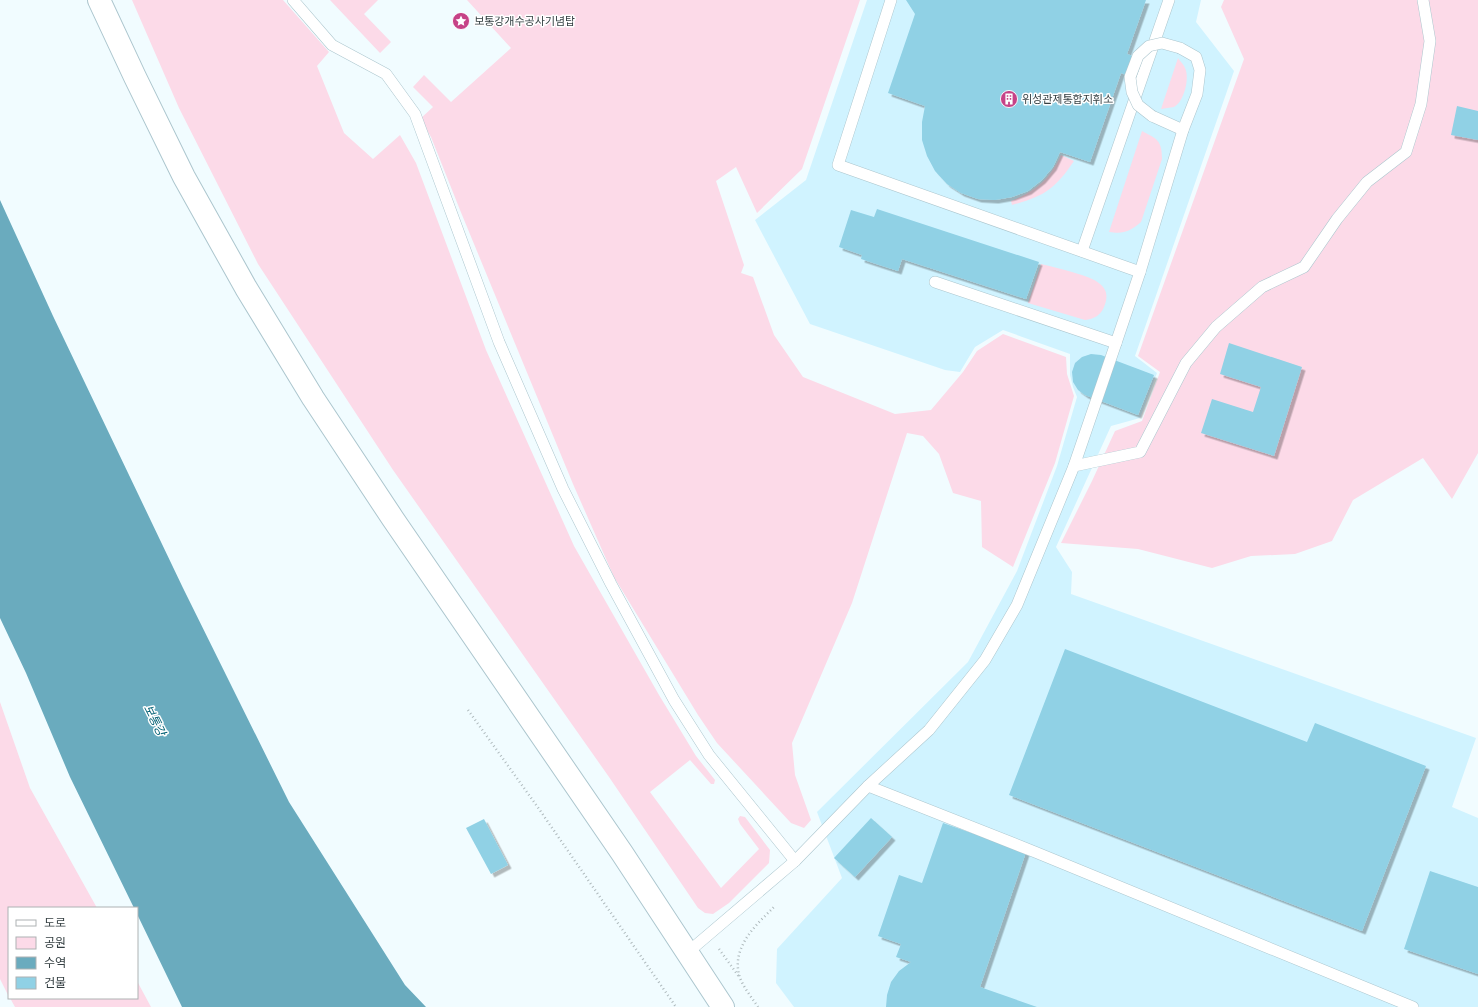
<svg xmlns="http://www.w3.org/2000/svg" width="1478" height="1007" font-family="Inter,'Noto Sans KR',sans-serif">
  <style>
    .built { fill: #d0f3ff }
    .green { fill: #fcdae8 }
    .water { fill: #6aabbe }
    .building { fill: #90d1e5; filter: url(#shadow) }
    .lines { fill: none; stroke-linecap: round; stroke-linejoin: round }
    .lane-casing { stroke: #acc6ce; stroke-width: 12 }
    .secondary-casing { stroke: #acc6ce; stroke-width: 24 }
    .path { stroke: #aeb9bc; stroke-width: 2.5; stroke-dasharray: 1 3; stroke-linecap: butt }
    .lane { stroke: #fff; stroke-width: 11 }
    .secondary { stroke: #fff; stroke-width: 22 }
    .lane-bridge-casing { stroke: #acc6ce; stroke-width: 12; stroke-linecap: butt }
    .lane-bridge { stroke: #fff; stroke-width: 11 }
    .labels { text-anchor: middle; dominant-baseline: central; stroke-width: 3; stroke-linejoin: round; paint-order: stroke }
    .poi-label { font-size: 11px; fill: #343f42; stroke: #fff; text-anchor: start }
    .water-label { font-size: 12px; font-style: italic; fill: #036175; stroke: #fff }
  </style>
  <defs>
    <filter id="shadow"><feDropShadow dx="3.5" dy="3.5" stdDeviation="0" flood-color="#0004"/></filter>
  </defs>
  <rect width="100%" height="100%" fill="#f1fcff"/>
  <polygon class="built" points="867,0 1201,0 1196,22 1234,71 1135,356 1157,373 1140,418 1111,426 1056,547 1072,572 1071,594 1476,738 1452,807 1478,818 1478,1007 794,1007 776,983 777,949 842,878 817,812 968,662 1017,571 1057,466 1077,397 1073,387 1070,375 1070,354 1003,330 975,347 960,372 945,370 810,324 755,220 806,180"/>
  <g class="green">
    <polygon points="132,0 283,0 329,52 317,66 344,133 373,159 400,135 416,163 486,350 574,546 659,695 696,756 715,780 714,784 711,784 690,760 650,792 721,888 759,849 740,824 738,819 740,816 745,817 770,850 769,863 729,903 713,914 705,913 698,908 609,777 393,470 258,264 179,108"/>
    <polygon points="330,0 378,0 364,14 391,42 380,53"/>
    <polygon points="467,0 860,0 802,169 757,213 736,167 716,181 744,265 741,273 753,277 774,335 803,377 895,414 931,410 963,372 977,351 1003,334 1066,357 1067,374 1074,396 1055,463 1013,567 982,547 981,501 953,493 939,454 923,436 907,433 852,603 792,743 795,775 811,820 804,828 791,823 717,743 698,715 614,577 573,484 460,210 431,137 420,119 433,107 413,87 424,75 451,102 511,48"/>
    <polygon points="1224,0 1478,0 1478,453 1452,499 1423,458 1353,500 1332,541 1295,554 1251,556 1212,568 1138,549 1061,543 1092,481 1115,431 1142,421 1160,372 1138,356 1244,59 1221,7"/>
    <path d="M1178 58C1180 61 1184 65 1185 68 1190 78 1184 102 1174 107 1170 108 1165 108 1161 109Z"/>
    <path d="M1142 131C1157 139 1162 140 1162 159L1141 222C1129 232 1124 234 1109 232Z"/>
    <path d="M1061 155 1074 161C1055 189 1045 196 1012 205L1011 201C1037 190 1049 180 1061 155Z"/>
    <path d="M1041 264C1051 266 1061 269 1072 272 1088 277 1115 283 1104 307 1101 315 1094 319 1085 320L1028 303Z"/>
    <polygon points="0,702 30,788 97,908 9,908 9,997 0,979"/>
    <polygon points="137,981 151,1007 15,1007 10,998 137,998"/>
  </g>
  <polygon class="water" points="0,200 53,316 183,588 289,802 405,985 426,1007 182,1007 137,914 137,908 134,908 70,777 26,673 0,618"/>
  <g class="building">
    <polygon points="906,0 1146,0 1127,54 1146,61 1140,80 1121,73 1090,162 1060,152 1053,167 1042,180 1028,191 1012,197 995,200 978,199 961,193 947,184 935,171 927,156 922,140 922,122 925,106 888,93 915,14"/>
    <polygon points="1457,106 1478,111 1478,140 1451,135"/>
    <polygon points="877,209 1039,262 1026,299 902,259 898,271 861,259 862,255 839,247 851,210 874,217"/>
    <polygon points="1229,343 1302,367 1274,456 1201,433 1212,399 1253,412 1261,387 1220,374"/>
    <polygon points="1091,354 1101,355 1154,375 1138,415 1085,395 1078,390 1073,382 1072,372 1075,363 1082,357"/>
    <polygon points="1065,649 1307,742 1315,723 1426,766 1362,931 1009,795"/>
    <polygon points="871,818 892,837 855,877 834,858"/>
    <polygon points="484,819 508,865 491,874 466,828"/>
    <polygon points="943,823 1026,852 980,987 1037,1007 886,1007 887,995 891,982 899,971 911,962 896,957 901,944 878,936 899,875 922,883"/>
    <polygon points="1430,871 1478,887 1478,974 1404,949"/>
  </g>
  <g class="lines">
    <g class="lane-casing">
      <g id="lane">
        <polyline points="293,0 332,45 386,74 415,114 499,342 563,489 611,584 674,700 709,755 795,861"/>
        <polyline points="891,0 838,165 1140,272"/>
        <polyline points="1152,116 1183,130"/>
        <polyline points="1082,251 1169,0"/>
        <polyline points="1116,343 1140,272 1183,130 1197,94 1200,70 1196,57 1180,48"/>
        <polyline points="1074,466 1140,452 1186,363 1216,327 1262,287 1304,267 1337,219 1367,182 1406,152 1421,104 1430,41 1423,0"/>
        <polyline points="868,786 1035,852 1413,1007"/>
        <polyline points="687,953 795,861 868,786 929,730 985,660 1017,605 1074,466 1116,343 935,282"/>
      </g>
    </g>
    <g class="secondary-casing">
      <polyline id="secondary" points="99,0 135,77 184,177 246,288 313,398 393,519 622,853 723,1007"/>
    </g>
    <g class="path">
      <polyline points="468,710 539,809 676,1007"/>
      <polyline points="719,949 740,978"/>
      <path d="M758 1007C752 998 744 988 740 978 730 948 756 925 774 907"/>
    </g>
    <use href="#lane" class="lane"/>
    <use href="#secondary" class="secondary"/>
    <g class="lane-bridge-casing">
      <polyline id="lane-bridge" points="1152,116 1138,105 1132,92 1130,77 1138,56 1149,46 1162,43 1180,48"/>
    </g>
    <use href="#lane-bridge" class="lane-bridge"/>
  </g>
  <defs>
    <g id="sight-disc" transform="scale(0.9)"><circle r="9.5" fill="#c64287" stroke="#fff"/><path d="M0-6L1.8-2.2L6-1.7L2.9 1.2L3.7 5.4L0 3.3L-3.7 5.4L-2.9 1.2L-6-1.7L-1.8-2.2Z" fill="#fff"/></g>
    <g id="building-disc" transform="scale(0.9)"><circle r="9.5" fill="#c64287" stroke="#fff"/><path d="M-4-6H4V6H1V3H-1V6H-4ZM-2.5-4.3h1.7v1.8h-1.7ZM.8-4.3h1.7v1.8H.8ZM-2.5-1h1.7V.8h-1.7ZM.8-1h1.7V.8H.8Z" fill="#fff"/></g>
  </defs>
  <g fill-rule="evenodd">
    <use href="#sight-disc" x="461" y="21"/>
    <use href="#building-disc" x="1009" y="99"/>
  </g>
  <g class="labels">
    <g class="poi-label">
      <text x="474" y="21">보통강개수공사기념탑</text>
      <text x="1022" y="99">위성관제통합지휘소</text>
    </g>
    <g class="water-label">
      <text transform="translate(155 720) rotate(63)">보통강</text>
    </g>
  </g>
  <rect x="8" y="907" width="130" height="92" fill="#ffffff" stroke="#aeb2b3"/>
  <rect x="16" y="920" width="20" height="6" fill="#ffffff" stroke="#aeb2b3"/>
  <text x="44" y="927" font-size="12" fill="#343f42">도로</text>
  <rect x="16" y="937" width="20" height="12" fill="#fcdae8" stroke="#aeb2b3"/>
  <text x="44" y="947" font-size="12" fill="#343f42">공원</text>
  <rect x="16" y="957" width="20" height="12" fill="#6aabbe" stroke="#aeb2b3"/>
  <text x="44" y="967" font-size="12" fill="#343f42">수역</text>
  <rect x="16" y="977" width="20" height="12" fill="#90d1e5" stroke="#aeb2b3"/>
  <text x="44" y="987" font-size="12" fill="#343f42">건물</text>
</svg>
